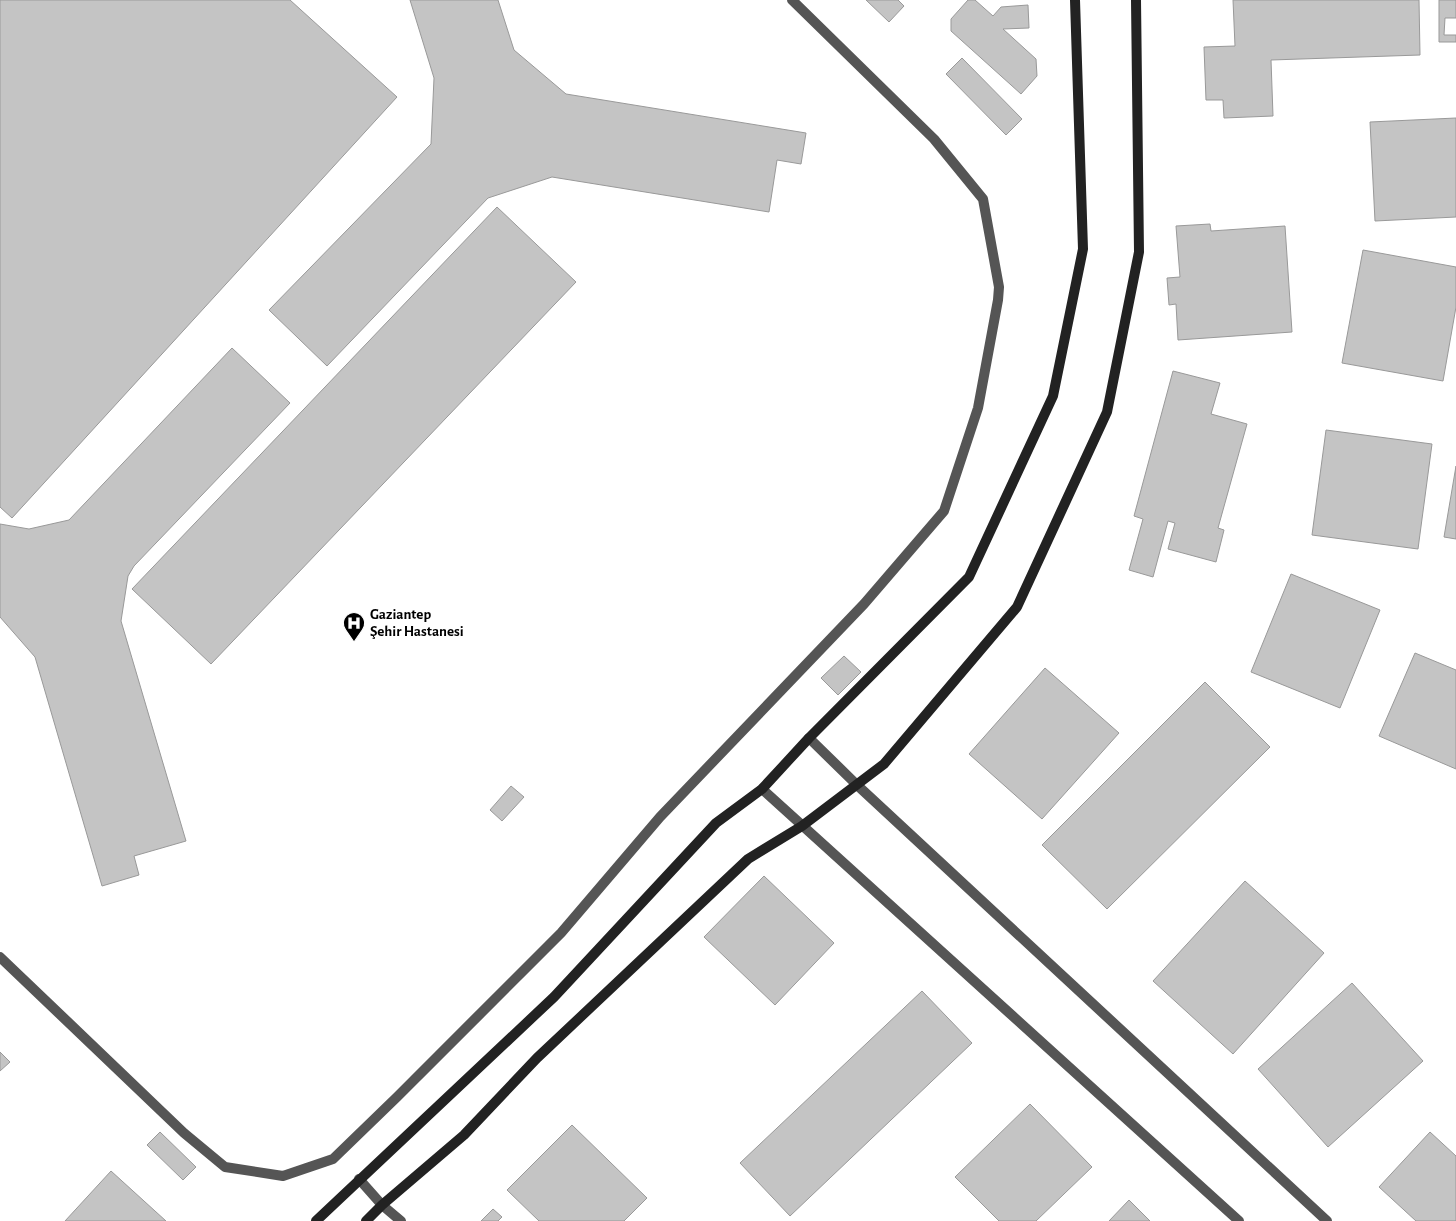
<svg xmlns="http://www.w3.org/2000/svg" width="1456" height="1221" font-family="'Alegreya Sans',sans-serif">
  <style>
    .building { fill: #c4c4c4; stroke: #999 }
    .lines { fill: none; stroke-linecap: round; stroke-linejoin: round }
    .lane { stroke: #555; stroke-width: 10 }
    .street { stroke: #555; stroke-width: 10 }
    .secondary { stroke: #222; stroke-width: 10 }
    .labels { text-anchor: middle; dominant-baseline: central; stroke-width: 4; stroke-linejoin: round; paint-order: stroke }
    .poi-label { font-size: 15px; font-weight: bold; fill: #000; stroke: #fff; text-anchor: start }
  </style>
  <rect width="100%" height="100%" fill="#fff"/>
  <g class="building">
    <polygon points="0,0 290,0 397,97 12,518 0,507"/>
    <polygon points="410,0 498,0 514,50 566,94 806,133 801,164 777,160 769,212 552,177 488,198 327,366 269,310 431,144 434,78"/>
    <polygon points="866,0 898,0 904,6 889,22"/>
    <polygon points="968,0 975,0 993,16 1001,7 1028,5 1029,28 1003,29 1036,59 1037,76 1021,94 951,31 951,19"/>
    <polygon points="1233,0 1419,0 1420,55 1271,60 1273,116 1224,118 1223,100 1206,100 1204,47 1235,46"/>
    <polygon points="1439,0 1456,0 1456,18 1445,18 1444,35 1456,35 1456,42 1439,42"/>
    <polygon points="962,58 1022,119 1006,135 946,74"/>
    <polygon points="1456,118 1456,217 1375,221 1370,122"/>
    <polygon points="497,207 576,282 211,664 132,589"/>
    <polygon points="1210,224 1211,231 1285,226 1292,332 1178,340 1176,304 1169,305 1167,278 1180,277 1176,226"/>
    <polygon points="1363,250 1456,267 1456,307 1443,381 1342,363"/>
    <polygon points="232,348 290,403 134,566 128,576 121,621 186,841 134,856 139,875 102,886 35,657 0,617 0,524 29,529 69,520"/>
    <polygon points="1173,371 1220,383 1211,414 1247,424 1218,528 1224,530 1216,562 1168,549 1175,523 1168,521 1153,577 1129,570 1143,519 1134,516"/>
    <polygon points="1326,430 1432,444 1418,549 1312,535"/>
    <polygon points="1456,466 1456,539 1444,537"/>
    <polygon points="1291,574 1380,610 1340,708 1251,672"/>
    <polygon points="1415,653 1456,670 1456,769 1379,736"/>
    <polygon points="844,656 861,672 838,695 821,678"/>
    <polygon points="1045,668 1119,733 1042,819 969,754"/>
    <polygon points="1205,682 1270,747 1107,909 1042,845"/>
    <polygon points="511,786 524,797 502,821 490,810"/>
    <polygon points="764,876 834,943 775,1005 704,937"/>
    <polygon points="1245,881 1324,953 1233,1054 1153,981"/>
    <polygon points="1352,983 1423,1061 1328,1147 1258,1069"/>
    <polygon points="922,991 972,1043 790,1216 740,1163"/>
    <polygon points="0,1052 10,1062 0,1071"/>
    <polygon points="1030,1104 1092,1167 1036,1221 999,1221 955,1177"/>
    <polygon points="572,1125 647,1198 624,1221 539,1221 507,1190"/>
    <polygon points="160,1132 196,1167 183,1180 147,1145"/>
    <polygon points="1430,1132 1456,1156 1456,1221 1416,1221 1379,1187"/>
    <polygon points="111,1171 166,1221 65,1221"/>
    <polygon points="1129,1200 1150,1221 1109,1221"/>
    <polygon points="493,1209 502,1217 498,1221 481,1221"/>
  </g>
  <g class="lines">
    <polyline class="lane" points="0,957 184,1133 225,1167 283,1176 333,1159 397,1097 561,933 660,817 864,604 944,511 978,408 998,300 999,287 983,199 934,139 792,0"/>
    <g class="street">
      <polyline points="809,738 857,785 1327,1221"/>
      <polyline points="762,789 1239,1221"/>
      <polyline points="359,1179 382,1205 401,1221"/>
    </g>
    <g class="secondary">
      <polyline points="316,1221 554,997 716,823 762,789 809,738 969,577 1053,396 1083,249 1075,0"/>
      <polyline points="366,1221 382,1205 464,1135 537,1058 748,859 802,826 884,764 1017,607 1107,412 1139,252 1136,0"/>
    </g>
  </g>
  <defs>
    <g id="hospital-pin" transform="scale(1.125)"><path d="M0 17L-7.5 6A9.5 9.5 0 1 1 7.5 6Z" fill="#000" stroke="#fff"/><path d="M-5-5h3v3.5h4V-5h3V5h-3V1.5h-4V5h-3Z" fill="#fff"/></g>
  </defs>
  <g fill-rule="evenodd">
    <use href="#hospital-pin" x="354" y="623"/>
  </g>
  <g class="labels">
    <g class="poi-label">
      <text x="370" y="614">Gaziantep<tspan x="370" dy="17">Şehir Hastanesi</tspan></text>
    </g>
  </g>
</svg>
